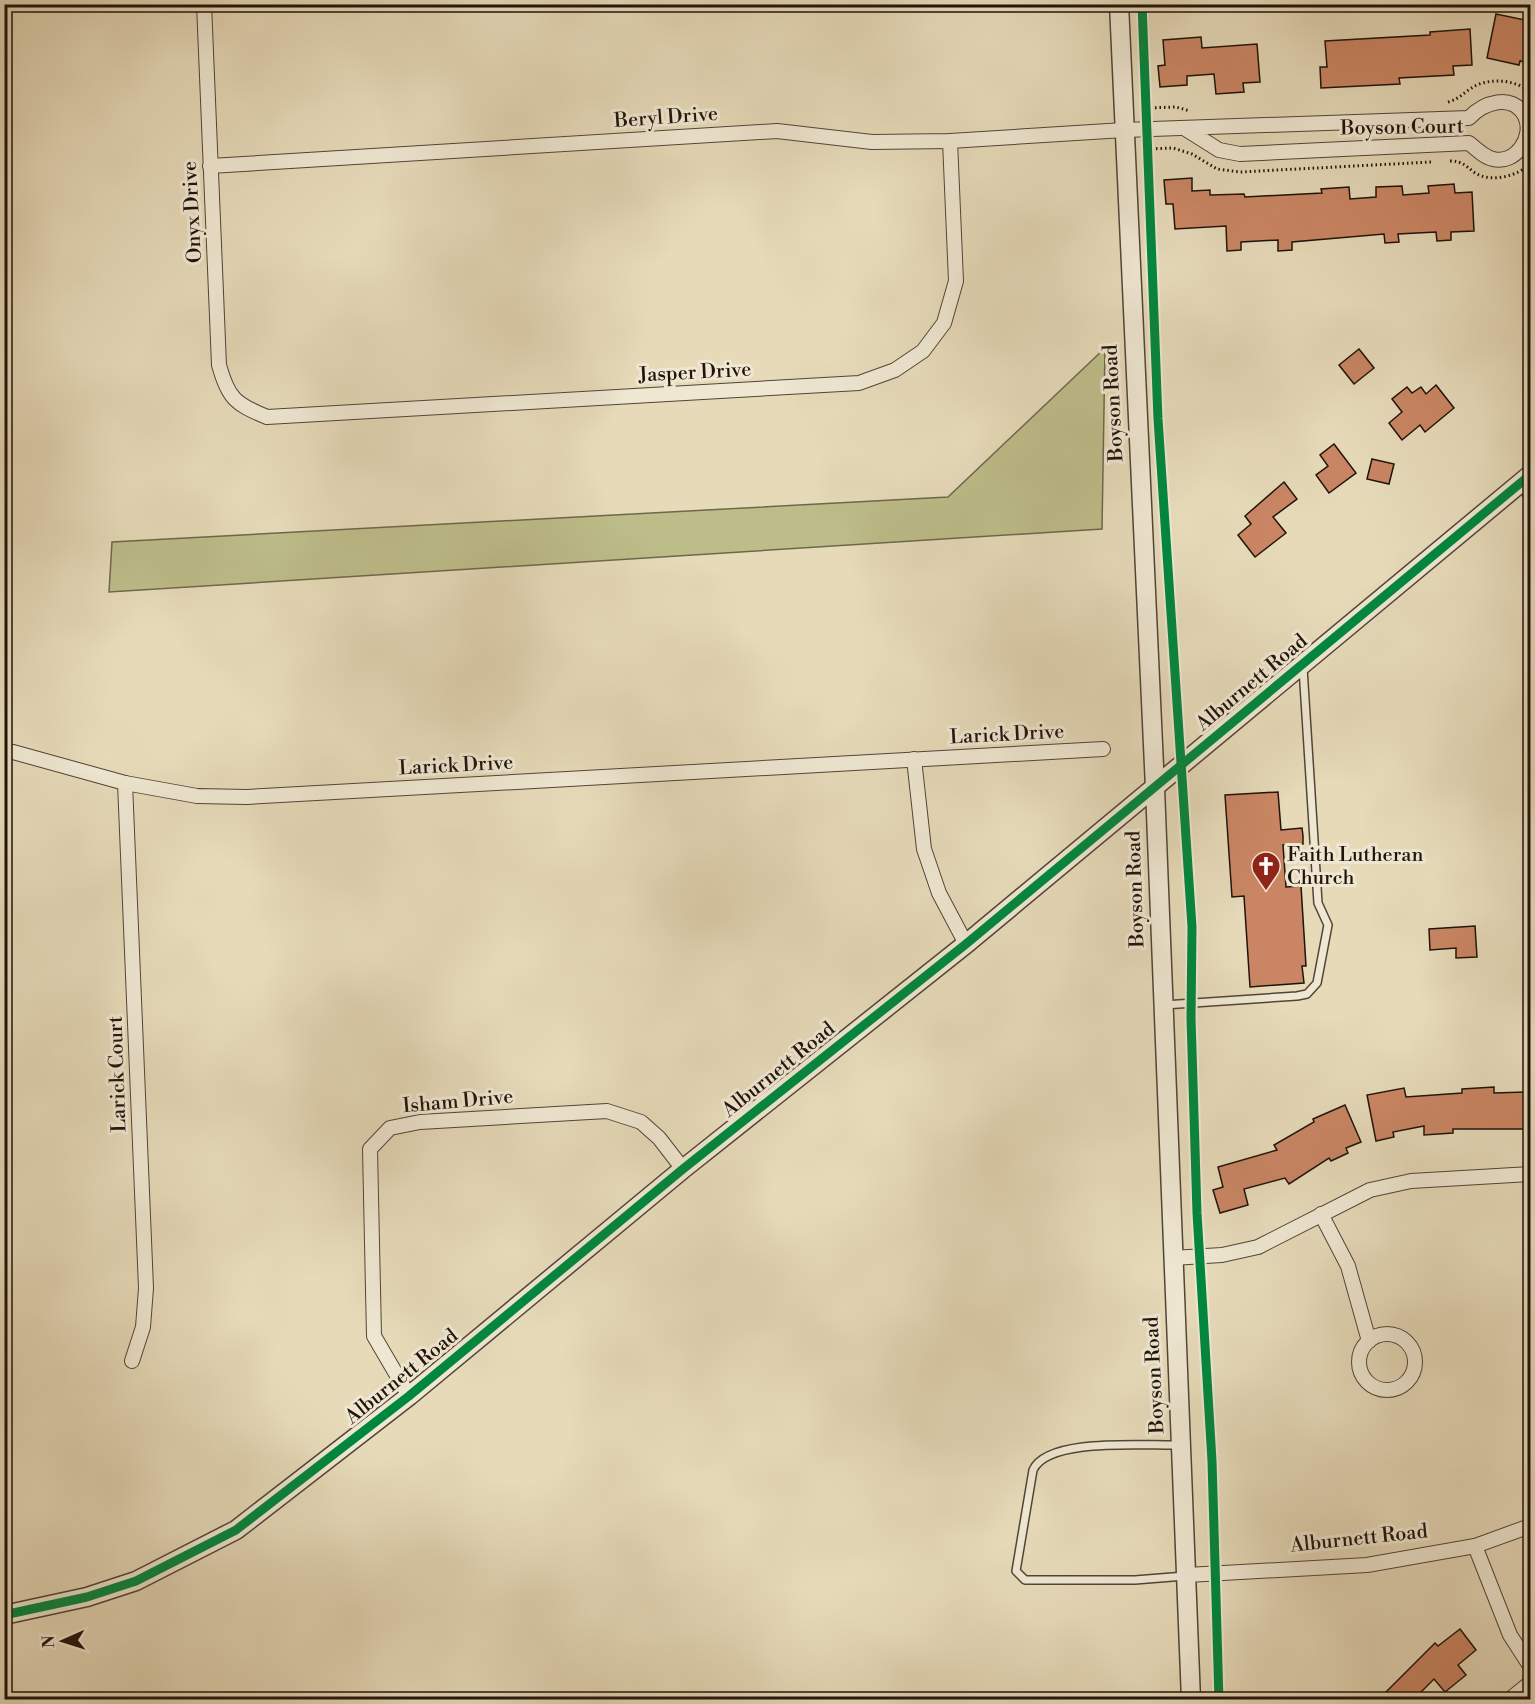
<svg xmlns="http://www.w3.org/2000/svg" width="1535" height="1704" font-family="'Libre Bodoni',serif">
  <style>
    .green { fill: #bdbd8a; stroke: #6e684a; stroke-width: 1.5 }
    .building { fill: #ca8664; stroke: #1f130b; stroke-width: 1.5 }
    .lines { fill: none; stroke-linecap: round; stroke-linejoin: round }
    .service-casing { stroke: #514536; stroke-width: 10 }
    .minor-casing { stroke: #514536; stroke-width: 16 }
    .tertiary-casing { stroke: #514536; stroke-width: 21 }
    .path { stroke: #1f130b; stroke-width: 3; stroke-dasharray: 1.5 3; stroke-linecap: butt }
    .service { stroke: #efe7d2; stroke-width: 7 }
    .minor { stroke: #efe7d2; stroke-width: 14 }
    .tertiary { stroke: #efe7d2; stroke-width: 18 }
    .cycleway-casing { stroke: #efe7d2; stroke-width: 13 }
    .cycleway { stroke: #00873e; stroke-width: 9 }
    .labels { text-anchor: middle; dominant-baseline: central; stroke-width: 6; stroke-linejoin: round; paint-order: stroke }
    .street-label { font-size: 20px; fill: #1f130b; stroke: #efe7d2 }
    .poi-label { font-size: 20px; fill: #1f130b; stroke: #efe7d2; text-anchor: start }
  </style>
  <rect width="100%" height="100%" fill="#e6dab9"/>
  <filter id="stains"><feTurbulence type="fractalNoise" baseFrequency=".00333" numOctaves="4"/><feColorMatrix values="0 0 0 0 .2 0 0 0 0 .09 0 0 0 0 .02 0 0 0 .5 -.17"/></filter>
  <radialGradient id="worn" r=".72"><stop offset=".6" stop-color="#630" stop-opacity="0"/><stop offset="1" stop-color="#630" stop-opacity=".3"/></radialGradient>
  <polygon class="green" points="1105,348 1102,529 109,592 112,542 948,497"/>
  <g class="building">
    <polygon points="1496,14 1530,21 1530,63 1520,61 1519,65 1487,58"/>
    <polygon points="1470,29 1472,65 1453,66 1454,75 1399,78 1400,84 1321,88 1320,67 1327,67 1325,41 1430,35 1430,32"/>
    <polygon points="1201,37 1202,48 1257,44 1260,82 1243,83 1244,92 1216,94 1214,74 1187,76 1187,85 1160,87 1158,66 1165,65 1163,40"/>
    <polygon points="1192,178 1192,191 1210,190 1210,195 1244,194 1245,197 1322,193 1321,189 1349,187 1350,199 1376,197 1376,187 1402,186 1403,195 1429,193 1428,186 1454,184 1455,193 1472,192 1474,231 1451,232 1451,240 1437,241 1436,232 1398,234 1399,242 1385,243 1384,234 1292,242 1292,250 1278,251 1278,240 1241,242 1241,250 1227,251 1226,226 1175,229 1173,204 1166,204 1164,180"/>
    <polygon points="1359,349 1374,368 1354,384 1339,365"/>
    <polygon points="1436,385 1454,408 1425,432 1420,425 1402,440 1389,423 1402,412 1392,399 1407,387 1412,393 1421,387 1426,394"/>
    <polygon points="1334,444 1356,473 1329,493 1316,475 1328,466 1320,455"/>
    <polygon points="1372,459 1394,464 1389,484 1367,479"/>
    <polygon points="1284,482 1297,499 1273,517 1286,533 1255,557 1238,535 1251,524 1245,516"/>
    <polygon points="1278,792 1281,830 1302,828 1303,836 1303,844 1283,845 1286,887 1301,886 1306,966 1302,966 1304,983 1250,987 1244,896 1232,897 1225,795"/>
    <polygon points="1475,926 1477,957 1456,958 1456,948 1430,950 1429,929"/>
    <polygon points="1494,1087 1494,1093 1530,1092 1530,1124 1527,1125 1527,1129 1453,1129 1453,1133 1424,1135 1424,1126 1393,1132 1394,1137 1376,1141 1367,1095 1404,1088 1406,1097 1462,1093 1462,1089"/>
    <polygon points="1345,1105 1361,1142 1346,1148 1348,1153 1331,1161 1329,1158 1289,1184 1285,1178 1244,1189 1248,1205 1220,1213 1213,1190 1223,1187 1218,1167 1277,1150 1274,1145 1314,1122 1313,1119"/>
    <polygon points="1460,1629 1476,1650 1458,1665 1466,1675 1445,1692 1434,1679 1413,1700 1378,1700 1435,1643 1438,1646"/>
  </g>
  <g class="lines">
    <g class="service-casing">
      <g id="service">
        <polyline points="1522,485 1530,501"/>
        <polyline points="1164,1005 1297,996 1307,994 1317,983 1328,925 1318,903 1303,668"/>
        <path d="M1179 1445C1145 1446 1048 1437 1033 1470L1016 1571 1025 1580H1135L1185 1576"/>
      </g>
    </g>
    <g class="minor-casing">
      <g id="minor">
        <path d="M204 4 219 365C228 398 235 404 267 417L859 383 895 370 923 351 944 323 956 281 950 141"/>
        <path d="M210 166 777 131 872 142 950 141 1124 130 1469 118C1483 103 1512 92 1525 116 1535 137 1515 165 1493 159 1484 157 1476 149 1469 143L1240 154 1219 150 1184 128"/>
        <polyline points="4,753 13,752 125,783 197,796 247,797 1103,749"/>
        <polyline points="914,759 924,849 939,893 966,944"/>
        <polyline points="125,783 146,1288 143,1327 132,1361"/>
        <polyline points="1321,1214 1348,1266 1369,1341"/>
        <polyline points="1172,1258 1222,1255 1258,1247 1370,1190 1411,1181 1530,1174"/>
        <circle cx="1387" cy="1362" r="28"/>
        <polyline points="409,1396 374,1336 370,1149 390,1128 420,1122 607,1111 641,1122 659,1138 683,1169"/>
        <polyline points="1475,1546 1510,1635 1530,1666"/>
        <polyline points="1187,1575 1367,1565 1475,1546 1530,1526"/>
        <polyline points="1509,1700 1530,1683"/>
      </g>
    </g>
    <g class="tertiary-casing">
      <g id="tertiary">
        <polyline points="1119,4 1155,788 1191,1700"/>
        <polyline points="4,1615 87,1597 136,1581 236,1530 409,1396 683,1169 966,944 1530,475"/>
      </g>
    </g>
    <g class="path">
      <path d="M1448 102C1460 99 1466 90 1477 85 1493 78 1518 80 1530 93"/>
      <polyline points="1146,108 1176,107 1190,111"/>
      <polyline points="1147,149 1173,148 1192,154 1217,169 1240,172 1431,162"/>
      <path d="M1450 161C1462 161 1466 166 1475 173 1491 183 1518 176 1530 164"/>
    </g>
    <use href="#service" class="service"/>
    <use href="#minor" class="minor"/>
    <use href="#tertiary" class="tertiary"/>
    <g class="cycleway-casing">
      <g id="cycleway">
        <polyline points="1142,4 1158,419 1192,927 1191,1018 1197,1213 1212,1461 1219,1700"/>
        <polyline points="4,1615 87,1597 136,1581 236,1530 409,1396 683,1169 966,944 1530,475"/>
      </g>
    </g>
    <use href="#cycleway" class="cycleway"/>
  </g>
  <defs>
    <g id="church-pin" transform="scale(1.5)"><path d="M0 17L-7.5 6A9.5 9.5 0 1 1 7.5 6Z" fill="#8f2418" stroke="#efe7d2"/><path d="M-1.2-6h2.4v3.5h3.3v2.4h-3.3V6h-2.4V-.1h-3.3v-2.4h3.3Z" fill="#fff"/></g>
  </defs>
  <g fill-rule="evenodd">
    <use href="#church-pin" x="1266" y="866"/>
  </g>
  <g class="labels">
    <g class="street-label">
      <text transform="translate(666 118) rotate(-4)">Beryl Drive</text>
      <text transform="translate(1402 128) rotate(-1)">Boyson Court</text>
      <text transform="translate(193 212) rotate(-93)">Onyx Drive</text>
      <text transform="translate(695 373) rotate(-3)">Jasper Drive</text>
      <text transform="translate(1114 403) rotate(-93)">Boyson Road</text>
      <text transform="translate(1252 683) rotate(-40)">Alburnett Road</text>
      <text transform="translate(1007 735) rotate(-3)">Larick Drive</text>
      <text transform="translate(456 766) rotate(-3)">Larick Drive</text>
      <text transform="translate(1136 889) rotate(-92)">Boyson Road</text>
      <text transform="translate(779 1070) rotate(-39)">Alburnett Road</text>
      <text transform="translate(118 1074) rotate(-92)">Larick Court</text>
      <text transform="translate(458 1102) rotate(-5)">Isham Drive</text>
      <text transform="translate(1155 1375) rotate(-93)">Boyson Road</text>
      <text transform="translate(402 1377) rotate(-39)">Alburnett Road</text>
      <text transform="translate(1359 1539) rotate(-6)">Alburnett Road</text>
    </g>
    <g class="poi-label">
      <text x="1287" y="855">Faith Lutheran<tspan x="1287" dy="23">Church</tspan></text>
    </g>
  </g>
  <rect width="1535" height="1704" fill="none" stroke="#e6dab9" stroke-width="24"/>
  <rect x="6" y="6" width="1523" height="1692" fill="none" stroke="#1f130b" stroke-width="3"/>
  <rect x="12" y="12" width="1511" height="1680" fill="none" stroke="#1f130b" stroke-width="1.5"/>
  <g transform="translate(63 1641) rotate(267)" stroke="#efe7d2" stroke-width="4.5" paint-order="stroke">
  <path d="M0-4.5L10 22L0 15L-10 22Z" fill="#1f130b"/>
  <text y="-9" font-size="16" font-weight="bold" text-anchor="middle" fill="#1f130b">N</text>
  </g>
  <rect width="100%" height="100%" filter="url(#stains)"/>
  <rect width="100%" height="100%" fill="url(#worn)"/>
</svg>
